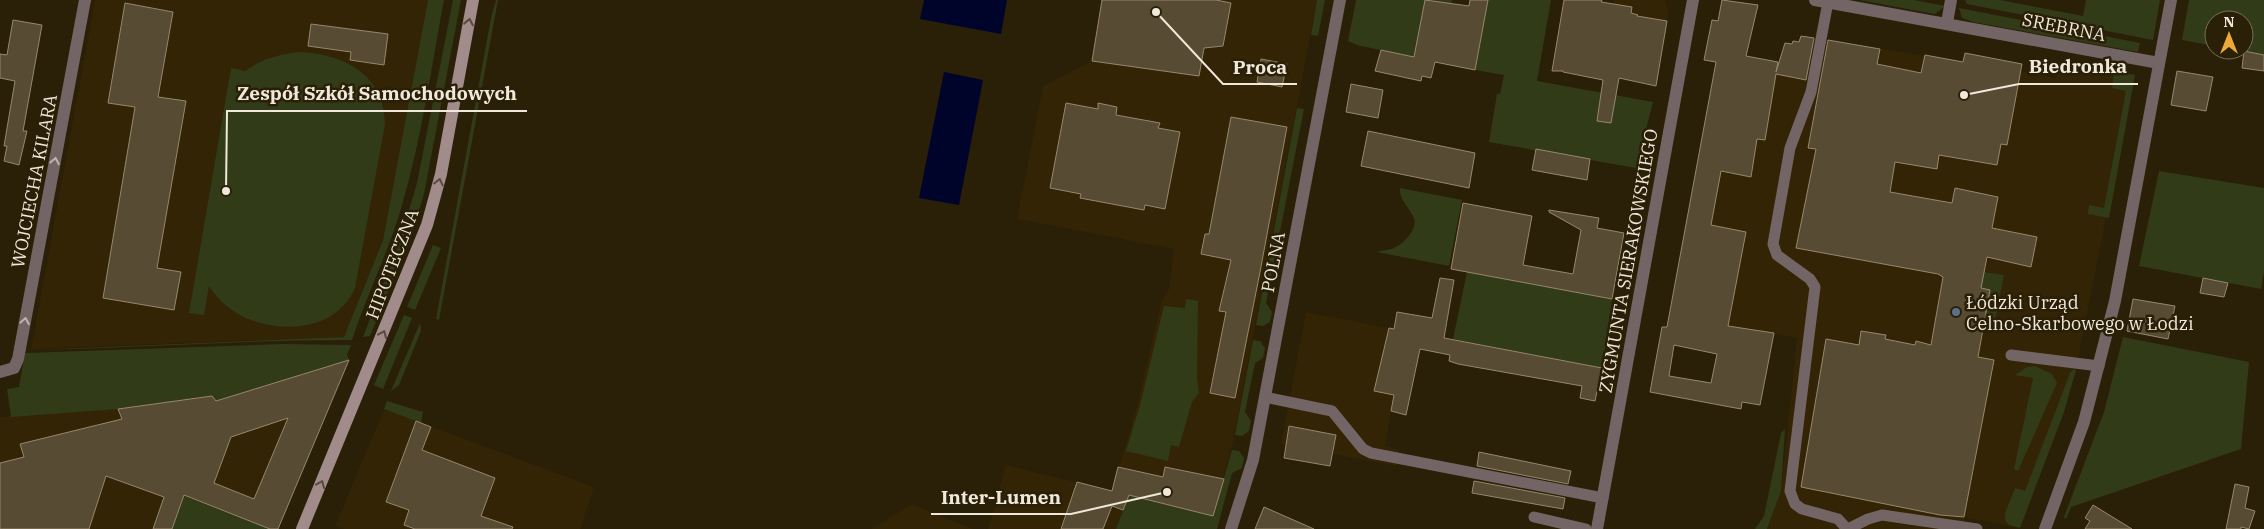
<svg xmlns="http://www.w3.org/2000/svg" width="2264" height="529" font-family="'IBM Plex Serif',serif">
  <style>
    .built { fill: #322404 }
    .green { fill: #323b18 }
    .water { fill: #00042a }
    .building { fill: #584b33; stroke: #96886e; fill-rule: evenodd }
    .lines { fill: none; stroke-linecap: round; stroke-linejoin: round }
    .lane { stroke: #736565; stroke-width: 11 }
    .street { stroke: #736565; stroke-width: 12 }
    .secondary { stroke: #a28b8b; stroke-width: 12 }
    .oneway { stroke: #5a4a3c }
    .oneway2 { stroke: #beb4ab }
    .service-dot { fill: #5c6f8a; stroke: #2a1f07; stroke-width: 2 }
    .labels { text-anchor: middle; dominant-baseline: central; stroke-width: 5; stroke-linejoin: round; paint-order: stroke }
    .street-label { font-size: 18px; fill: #f0e8da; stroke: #2a1f07 }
    .poi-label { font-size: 18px; fill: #f0e8da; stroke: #2a1f07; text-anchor: start }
    .leader { fill: none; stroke: #f0e8da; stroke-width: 2 }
    .callout-dot { fill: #f0e8da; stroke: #2a1f07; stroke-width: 2 }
    .callout-label { font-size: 19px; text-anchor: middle; font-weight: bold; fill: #f0e8da; stroke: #2a1f07; stroke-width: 5; stroke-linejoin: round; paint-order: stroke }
  </style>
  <rect width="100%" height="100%" fill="#2a1f07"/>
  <g class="built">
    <polygon points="95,0 428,0 383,240 344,337 31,349"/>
    <polygon points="1102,0 1317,0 1233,442 1213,516 1123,510 1116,529 988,529 1006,465 1112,491 1137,406 1161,303 1169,289 1174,249 1017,219 1043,86 1092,61"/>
    <polygon points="1614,0 1665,0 1668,11 1663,45 1608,35"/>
    <polygon points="1809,37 1963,62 1965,53 2022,64 2021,71 2056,78 2059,65 2068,63 2135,75 2109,218 2106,218 2076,370 2020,528 1965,517 1962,529 1767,529 1781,491 1797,338 1756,331 1667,328 1716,62 1801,79"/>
    <polygon points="1306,312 1406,331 1385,446 1399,450 1396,466 1281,444"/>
    <polygon points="349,360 278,529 270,529 184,496 172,529 0,529 0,417 212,396 216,401"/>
    <polygon points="384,409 594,487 580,529 344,529 335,526"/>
    <polygon points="912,504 973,529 871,529"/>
  </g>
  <g class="green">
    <path d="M428 0H444C431 68 422 138 402 205 389 251 367 294 352 340 245 340 138 348 31 350L344 337 383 240Z"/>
    <polygon points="453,0 461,0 424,194 411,237 370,336 363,337 401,237 417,183"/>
    <polygon points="496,0 498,0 439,320 436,319 491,18"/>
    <polygon points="1317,0 1325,0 1318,36 1311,35"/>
    <polygon points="1356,0 1452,0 1440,63 1357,45 1348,41"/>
    <polygon points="1488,0 1551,0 1537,81 1653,102 1636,168 1489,142 1497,94 1500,94 1504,75 1475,70"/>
    <polygon points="1859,0 1914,0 1945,6 1935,14 1929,13"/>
    <polygon points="1965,0 2000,0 2083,16 2086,0 2160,0 2153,40 1967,4"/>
    <polygon points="2189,0 2264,0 2264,55 2237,50 2244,50 2244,20 2214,20 2214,46 2182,40"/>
    <polygon points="1959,8 2140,43 2138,52 1973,22 1962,18"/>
    <path d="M300 52C344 54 385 75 385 124L355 288C336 332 278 335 240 315 227 308 217 298 209 286L204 315 189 313 231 68 245 71C262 59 280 54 300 52Z"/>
    <polygon points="2068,63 2135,75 2109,218 2088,214 2089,205 2104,208 2126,91 2112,88 2114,74 2063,64"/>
    <polygon points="1297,108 1304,109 1266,303 1272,312 1270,322 1263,326 1256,325"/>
    <polygon points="2159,171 2264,188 2264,272 2261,289 2139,266"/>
    <path d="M1400 188 1462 200 1449 266 1377 252C1383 250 1391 250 1396 247 1406 242 1419 227 1413 216 1408 206 1399 199 1400 188Z"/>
    <polygon points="433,245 441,248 415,310 407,307"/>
    <polygon points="1467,272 1612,299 1602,368 1453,339"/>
    <polygon points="1984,272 2004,275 1993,332 1982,330 1990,290 1981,288"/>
    <polygon points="1186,299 1198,301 1197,378 1199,393 1192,402 1179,447 1171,445 1168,461 1126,451 1140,405 1164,306 1185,308"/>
    <polygon points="404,315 412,318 383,389 374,385"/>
    <polygon points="420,323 421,331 399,385 391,391"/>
    <polygon points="2123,337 2249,362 2241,449 2071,507 2066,519 2064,517 2104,412"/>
    <polygon points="1253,340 1260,341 1265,348 1263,358 1255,363 1245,412 1251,421 1249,431 1242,436 1235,435"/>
    <polygon points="281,344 351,345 347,355 349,360 216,401 212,396 118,409 11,417 7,389 19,387 25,353"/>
    <polygon points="2035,366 2052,374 2057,383 2018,471 2014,469 2033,378 2015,375 2027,367"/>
    <polygon points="2073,370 2076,370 2064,412 2020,528 2009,525 2005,520 2005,513 2015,488 2025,491 2070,373"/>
    <polygon points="387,401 423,412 421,423 384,409"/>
    <polygon points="1785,429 1781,491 1767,529 1755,529 1764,516 1781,433"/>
    <polygon points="1232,450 1239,451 1244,458 1242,468 1232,473 1217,529 1116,529 1129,495 1213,516"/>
    <polygon points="184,496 270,529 172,529"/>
  </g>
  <g class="water">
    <polygon points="924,0 1007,0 1001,34 920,19"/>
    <polygon points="944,72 983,80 959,205 919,198"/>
  </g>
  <g class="building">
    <polygon points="1102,0 1216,0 1231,3 1223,46 1204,48 1199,76 1092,61"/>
    <polygon points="1425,0 1469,6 1470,0 1488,0 1475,70 1435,62 1431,78 1422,76 1421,81 1375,71 1381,50 1414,57"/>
    <polygon points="1564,0 1602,0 1601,2 1632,7 1631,13 1638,15 1637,16 1667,21 1656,86 1619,78 1611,123 1597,121 1603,80 1563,72 1563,71 1552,71"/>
    <path d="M1722 0 1758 5 1746 56 1778 62 1776 72 1785 43 1792 44 1793 41 1799 42 1801 36 1814 38 1806 80 1776 74 1765 140 1757 139 1751 177 1721 171 1711 225 1746 232 1728 326 1774 333 1760 405 1742 402 1741 409 1650 392 1662 327H1667L1716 62 1704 60 1712 20 1718 21ZM1674 345 1717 354 1711 383 1669 376Z"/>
    <polygon points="125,3 173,12 158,97 186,101 157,268 181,272 174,310 103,298 135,107 108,103"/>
    <polygon points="13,20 42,25 23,131 27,131 19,165 4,161 7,146 4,146 15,81 0,78 0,54 7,55"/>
    <polygon points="311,24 388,34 384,65 350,60 351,52 308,46"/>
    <polygon points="1828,40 1880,49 1877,64 1921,73 1925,55 1963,62 1965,53 2022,64 2007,145 2001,144 1997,165 1939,155 1937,169 1895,162 1890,192 1952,203 1955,188 1998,197 1992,228 2037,237 2031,267 1987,257 1981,288 1990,290 1978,357 1994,360 1964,517 1940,515 1801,487 1826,339 1859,345 1861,331 1886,335 1885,339 1915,345 1916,341 1931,345 1943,277 1938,274 1796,248 1816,149 1808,148"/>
    <polygon points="2244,51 2264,55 2264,71 2242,68"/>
    <polygon points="1261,59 1287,64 1282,87 1257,82"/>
    <polygon points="2177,71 2213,77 2206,111 2171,105"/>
    <polygon points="1351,84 1383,90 1378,118 1346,112"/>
    <polygon points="1066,103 1098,109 1098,103 1117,107 1116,115 1160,123 1158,128 1180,132 1165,209 1145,205 1144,210 1080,198 1081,194 1050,188"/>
    <polygon points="1231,117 1287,127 1260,272 1235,398 1210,393 1226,312 1219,311 1231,260 1201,254 1205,234 1209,234"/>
    <polygon points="1368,131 1475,153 1469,188 1361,166"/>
    <polygon points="1536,149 1590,159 1587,180 1532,170"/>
    <polygon points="1463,203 1532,216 1523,265 1573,274 1581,230 1549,212 1549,210 1599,218 1597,228 1624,233 1612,299 1451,269"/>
    <polygon points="1440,278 1454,280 1444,338 1602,368 1595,401 1580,398 1582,386 1458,364 1449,361 1450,355 1420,349 1406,415 1391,411 1394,395 1374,391 1389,328 1394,329 1397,312 1432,318"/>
    <polygon points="2203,278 2228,283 2224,297 2200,293"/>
    <polygon points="2133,299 2175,306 2168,339 2127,331"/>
    <path d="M349 360 278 529H270L184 495 172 529H153L164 497 106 476 89 529H0V463L24 457 20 444 122 419 118 409 212 396 216 401ZM288 418 254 499 214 483 231 437Z"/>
    <polygon points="416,421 431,427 422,450 495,478 481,516 513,527 512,529 415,529 404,525 409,510 386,502"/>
    <polygon points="1289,426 1336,435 1330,466 1284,458"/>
    <polygon points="1479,452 1571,471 1568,484 1477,466"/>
    <polygon points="1118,467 1163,477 1165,467 1224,479 1213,516 1129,495 1123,510 1112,506 1103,529 1061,529 1077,482 1112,491"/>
    <polygon points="1474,481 1565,498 1563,509 1472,493"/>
    <polygon points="2235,484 2249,487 2245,508 2255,511 2249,529 2241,527 2241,529 2226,529"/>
    <polygon points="2093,505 2132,529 2085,529 2090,521 2085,518"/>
    <polygon points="1264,507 1314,529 1255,529"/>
  </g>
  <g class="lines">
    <g class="lane">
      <polyline points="1828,2 1811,92 1790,148 1773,244 1777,255 1810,279 1815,287 1790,491 1795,504 1802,509 1838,519 1847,529"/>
      <polyline points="2011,355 2099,366"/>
      <polyline points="1265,397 1332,411 1363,449 1371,453 1603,498"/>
      <polyline points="1534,517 1586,529"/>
      <polyline points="1848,529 1868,519 1882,515 1977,529"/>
    </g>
    <g class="street">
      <polyline points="1815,0 2159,63"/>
      <polyline points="1947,23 1951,0"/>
      <polyline points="0,372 14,368 18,359 85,0"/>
      <polyline points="1231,529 1253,460 1340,0"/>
      <polyline points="1597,529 1693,0"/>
      <polyline points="2045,529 2084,422 2115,301 2171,0"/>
    </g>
    <polyline class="secondary" points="302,529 427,225 441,174 473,0"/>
  </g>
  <defs><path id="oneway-chevron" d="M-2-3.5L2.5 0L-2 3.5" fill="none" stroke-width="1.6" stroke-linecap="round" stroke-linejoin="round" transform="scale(1.25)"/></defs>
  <g class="oneway">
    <use href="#oneway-chevron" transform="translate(469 22) rotate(-79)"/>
    <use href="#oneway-chevron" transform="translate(439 182) rotate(-77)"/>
    <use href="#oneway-chevron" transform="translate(383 334) rotate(-67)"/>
    <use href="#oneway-chevron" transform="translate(321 484) rotate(-67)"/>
  </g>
  <g class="oneway2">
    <use href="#oneway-chevron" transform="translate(55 161) rotate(-79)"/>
    <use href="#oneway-chevron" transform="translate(25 321) rotate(-80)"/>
  </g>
  <circle class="service-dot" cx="1956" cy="312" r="5"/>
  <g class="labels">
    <g class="street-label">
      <text transform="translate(2064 27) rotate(11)">SREBRNA</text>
      <text transform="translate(34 181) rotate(-79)">WOJCIECHA KILARA</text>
      <text transform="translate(1628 261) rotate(-80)">ZYGMUNTA SIERAKOWSKIEGO</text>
      <text transform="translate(1273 262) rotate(-79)">POLNA</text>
      <text transform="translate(392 264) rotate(-69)">HIPOTECZNA</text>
    </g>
    <g class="poi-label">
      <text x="1966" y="302">Łódzki Urząd<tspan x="1966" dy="21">Celno-Skarbowego w Łodzi</tspan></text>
    </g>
  </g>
  <path class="leader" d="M1964 95L2019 84H2138M1156 12L1223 84H1297M226 191L227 111H527M1167 492L1071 514H931"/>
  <g class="callout-dot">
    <circle cx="1964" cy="95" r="5"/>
    <circle cx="1156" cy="12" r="5"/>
    <circle cx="226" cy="191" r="5"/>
    <circle cx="1167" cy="492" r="5"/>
  </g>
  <g class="callout-label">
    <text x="2078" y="73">Biedronka</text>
    <text x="1260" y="74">Proca</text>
    <text x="377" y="100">Zespół Szkół Samochodowych</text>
    <text x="1001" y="504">Inter-Lumen</text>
  </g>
  <g transform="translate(2229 35)"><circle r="24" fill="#2a1f07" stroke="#796f5b"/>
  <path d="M0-4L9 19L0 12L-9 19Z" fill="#eba939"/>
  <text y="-8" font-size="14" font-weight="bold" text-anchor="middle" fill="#f0e8da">N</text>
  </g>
</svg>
